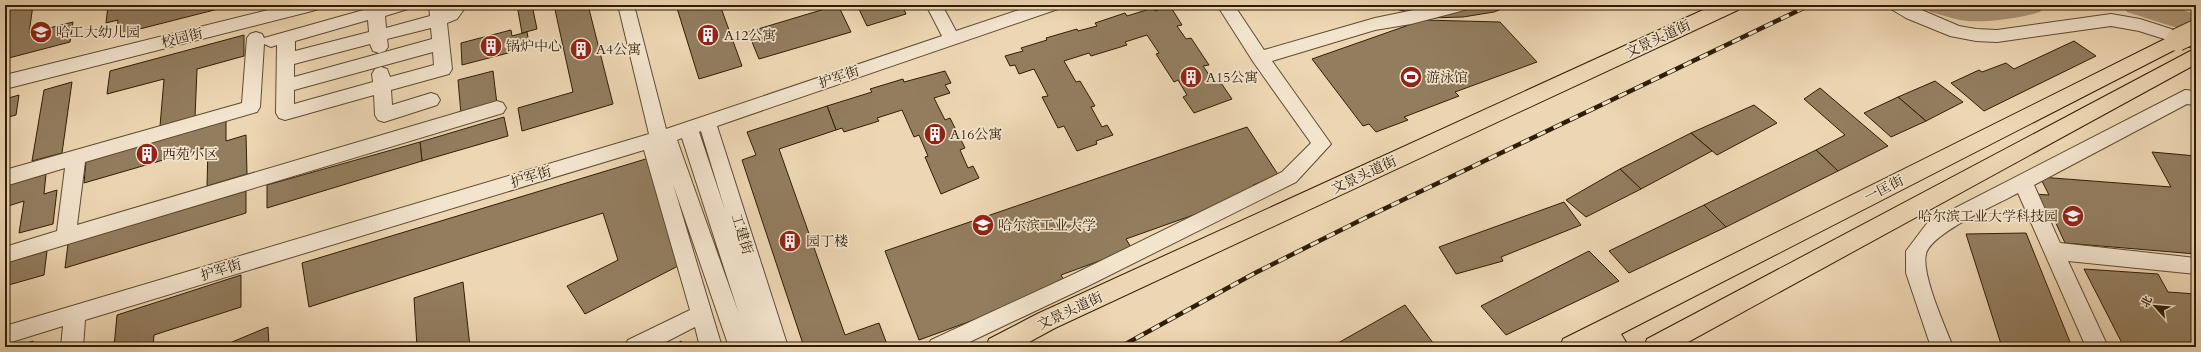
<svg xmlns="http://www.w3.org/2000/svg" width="2201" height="352" font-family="Cardo,'Noto Serif SC',serif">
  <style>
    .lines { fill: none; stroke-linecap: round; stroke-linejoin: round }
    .river { fill: #ad9778; fill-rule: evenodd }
    .building { fill: #927d5f; stroke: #301d04 }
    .minor-casing { stroke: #5f4b30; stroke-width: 2 }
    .major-casing { stroke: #301d04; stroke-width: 2 }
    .minor { fill: #f3e4ce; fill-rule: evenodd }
    .major { fill: #edd6b3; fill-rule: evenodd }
    .rail-casing { stroke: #301d04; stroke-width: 4.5 }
    .rail { stroke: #f3e4ce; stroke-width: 3; stroke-dasharray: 9; stroke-linecap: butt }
    .major-bridge-casing { stroke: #301d04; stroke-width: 24; stroke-linecap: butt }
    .major-bridge { stroke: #edd6b3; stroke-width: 22 }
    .labels { text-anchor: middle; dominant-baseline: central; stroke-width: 3.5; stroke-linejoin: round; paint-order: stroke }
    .poi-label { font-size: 14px; fill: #301d04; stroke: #f3e4ce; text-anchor: start }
    .street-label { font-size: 14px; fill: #301d04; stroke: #f3e4ce }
  </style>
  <rect width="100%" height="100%" fill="#edd6b3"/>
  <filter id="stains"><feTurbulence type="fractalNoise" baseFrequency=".005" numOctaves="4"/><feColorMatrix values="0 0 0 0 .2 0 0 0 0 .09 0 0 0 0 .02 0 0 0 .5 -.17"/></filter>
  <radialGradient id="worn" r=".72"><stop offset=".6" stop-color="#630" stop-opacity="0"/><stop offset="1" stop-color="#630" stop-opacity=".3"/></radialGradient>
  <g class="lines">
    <g class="river">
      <path d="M1926 5H2044L2040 12C2020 18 1981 24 1960 20 1950 18 1939 14 1930 12Z"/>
      <polygon points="2123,5 2166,5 2196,14 2196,34 2127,12"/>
    </g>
  </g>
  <g class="building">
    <polygon points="5,5 33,5 29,33 73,22 70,42 5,59"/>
    <polygon points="108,5 234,5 116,35 118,20 106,23"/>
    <polygon points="517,5 532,5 537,29 522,33"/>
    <polygon points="554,5 588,5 613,104 522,131 518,108 573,92"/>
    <polygon points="676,5 720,5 742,66 699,79"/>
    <polygon points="838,5 851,32 759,59 748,32"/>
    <polygon points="857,5 902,5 906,14 867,26"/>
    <polygon points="1381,5 1512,5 1494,12 1463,17 1430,18"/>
    <polygon points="1170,6 1182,25 1177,26 1186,39 1191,38 1209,65 1203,66 1214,82 1219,80 1232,99 1194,113 1183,97 1187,95 1178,80 1174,82 1156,54 1159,53 1147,35 1125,42 1127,45 1091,56 1089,53 1064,61 1076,82 1080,81 1095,106 1091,107 1102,127 1107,125 1113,135 1096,141 1097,144 1077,151 1064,126 1058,128 1042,97 1048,96 1034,69 1019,74 1015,65 1010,66 1005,56 1023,51 1021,48 1047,40 1046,38 1077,29 1078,31 1097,26 1095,23 1125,13 1127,16 1153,8 1155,11"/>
    <polygon points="1423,20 1500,22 1537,62 1455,92 1459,96 1404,117 1408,120 1376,132 1369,124 1363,126 1312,59"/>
    <polygon points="511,30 512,36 527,32 529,43 511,48 512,52 462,65 461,43"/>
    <polygon points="244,35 244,56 197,69 195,117 160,126 164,79 107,94 110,71"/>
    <polygon points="2074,41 2096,56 1984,111 1951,83 1979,70 1982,72 2006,63 2014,69"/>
    <polygon points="493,71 497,104 461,114 458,80"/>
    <polygon points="945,71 951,83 945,85 950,93 934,98 945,120 950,118 965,148 960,150 968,168 973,166 979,178 941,194 925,157 928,156 919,135 914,137 902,110 877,118 879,121 844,132 842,128 836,130 827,106 872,92 870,89 903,79 904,82"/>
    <polygon points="1935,81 1963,102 1926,121 1898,97"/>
    <polygon points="72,82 62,153 32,161 44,90"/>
    <polygon points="1820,88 1888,146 1838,171 1816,150 1845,135 1804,99"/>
    <polygon points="19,95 16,115 5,118 5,99"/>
    <polygon points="1898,97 1926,121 1891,137 1864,113"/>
    <polygon points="1754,105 1777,123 1717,155 1691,133"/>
    <polygon points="827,106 836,130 779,149 845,335 879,323 888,347 804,347 742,160 756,155 747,132"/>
    <polygon points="504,117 508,136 422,161 420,142"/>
    <polygon points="226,121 226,141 246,135 247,174 207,186 208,147 84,183 86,161"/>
    <polygon points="1247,127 1279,176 1253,185 1258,192 1126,239 1132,249 1061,275 1067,286 919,340 885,251"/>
    <polygon points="1691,133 1712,151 1641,189 1620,169"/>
    <polygon points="420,142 422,161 267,208 267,185"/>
    <polygon points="1816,150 1838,171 1726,227 1704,205"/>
    <polygon points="2152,152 2196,156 2196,204 2193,204 2196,209 2196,254 2065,243 2054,219 2045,218 2034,194 2049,195 2040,177 2171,187"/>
    <polygon points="649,158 682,264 585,314 567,286 618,260 603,213 309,307 302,263"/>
    <polygon points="1620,169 1641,189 1586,217 1566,200"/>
    <polygon points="46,174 44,194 57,190 53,224 19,233 24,201 5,207 5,186"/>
    <polygon points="246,191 246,213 65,268 68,244"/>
    <polygon points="1564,202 1581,225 1501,257 1503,261 1456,274 1439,247"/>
    <polygon points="1704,205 1726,227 1629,273 1609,251"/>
    <polygon points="2026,233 2072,347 2002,347 1966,234"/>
    <polygon points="47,251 44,275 5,286 5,263"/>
    <polygon points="1589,251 1619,281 1506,335 1481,306"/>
    <polygon points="2084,269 2158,274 2168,292 2196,294 2196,339 2193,339 2196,347 2124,347"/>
    <polygon points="241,275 241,307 154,335 153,347 114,347 117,315"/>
    <polygon points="463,282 470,347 417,347 414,298"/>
    <polygon points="1405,305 1436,347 1331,347"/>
    <polygon points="268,327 269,347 232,347 232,342"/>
    <polygon points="33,341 32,347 15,347"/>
    <polygon points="681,341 685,347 671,347"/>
  </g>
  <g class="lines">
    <g class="minor-casing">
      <g id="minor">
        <polygon points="288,5 320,5 318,9 312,11 5,89 5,75"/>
        <path d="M367 5H410L408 9 385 16 386 28 430 16 429 5H445L446 10 450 5H467L457 19 447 23 452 69 449 74 391 90 392 105 431 93 437 95 440 100 437 105 384 122 378 120 375 115 374 95 285 120 279 118 276 113 277 45 271 47 264 44 260 107 257 112 85 162 77 225 497 101 503 103 506 108 503 113 5 263V247L57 231 65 168 5 186V170L242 103 247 38 250 34 256 32 262 34 264 38 367 9ZM368 20 369 32 295 51V41ZM431 28 432 39 294 77V64L370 44 373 51 379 53 385 51 388 47 387 39ZM433 52 434 65 390 77 387 69 381 67 375 69 372 74 373 82 294 104V90Z"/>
        <path d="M618 5H634L666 129 942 36 926 5H942L956 31 1034 5H1060L1058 9 717 126 788 347H729L673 184 722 347H700L695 327 656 347H624L628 340 690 310 644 150 85 320 83 347H61L63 326 5 344V326L649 134ZM701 131 725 210 699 132ZM682 138 739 314 677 140Z"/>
        <polygon points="1217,5 1234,5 1264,50 1375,18 1438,5 1469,5 1467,9 1461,11 1411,24 1375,30 1272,61 1331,144 1296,182 1088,286 959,347 927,347 931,340 1074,274 1282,172 1311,143 1254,63"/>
        <polygon points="1889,5 1910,5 1959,26 1976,29 1997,30 2111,14 2140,19 2196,37 2196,47 2193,48 2139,31 2111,26 1997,42 1976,41 1950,36 1906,18 1891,9"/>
        <path d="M2185 90 2196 91V105L2187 104 2034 185 2060 243 2196 258V274L2068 261 2108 347H2086L2018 193C1998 204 1931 233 1926 254 1921 274 1945 326 1953 347H1931L1906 273V251L1928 222Z"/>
      </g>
    </g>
    <g class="major-casing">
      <g id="major">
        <polygon points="1714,5 1741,5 1738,10 1055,328 1020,347 986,347 989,339 1037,314"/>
        <polygon points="2177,33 2184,35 2187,40 2184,45 1621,334 1629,347 1602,347 1600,345 1595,347 1560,347 1563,339"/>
        <polygon points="2196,48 2196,64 1679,347 1644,347 1647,339"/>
      </g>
    </g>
    <use href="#minor" class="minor"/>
    <use href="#major" class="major"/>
    <g class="rail-casing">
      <polyline id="rail" points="1120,347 1255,273 1365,218 1810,5"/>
    </g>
    <use href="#rail" class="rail"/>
    <g class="major-bridge-casing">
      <polyline id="major-bridge" points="2177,40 2196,31"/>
    </g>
    <use href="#major-bridge" class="major-bridge"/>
  </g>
  <defs>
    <g id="school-disc" transform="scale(1.15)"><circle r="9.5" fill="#8f2418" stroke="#f3e4ce"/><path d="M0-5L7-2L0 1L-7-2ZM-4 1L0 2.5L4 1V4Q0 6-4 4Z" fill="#fff"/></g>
    <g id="building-disc" transform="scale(1.15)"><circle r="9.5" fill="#8f2418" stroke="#f3e4ce"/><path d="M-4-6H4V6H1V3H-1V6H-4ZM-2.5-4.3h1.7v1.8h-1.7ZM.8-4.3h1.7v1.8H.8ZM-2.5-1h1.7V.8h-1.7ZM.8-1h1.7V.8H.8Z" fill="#fff"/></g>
    <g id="stadium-disc" transform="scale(1.15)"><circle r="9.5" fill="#8f2418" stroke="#f3e4ce"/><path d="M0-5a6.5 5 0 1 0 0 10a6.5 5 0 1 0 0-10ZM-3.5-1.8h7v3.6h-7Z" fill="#fff"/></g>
    <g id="university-disc" transform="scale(1.15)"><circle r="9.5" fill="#8f2418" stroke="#f3e4ce"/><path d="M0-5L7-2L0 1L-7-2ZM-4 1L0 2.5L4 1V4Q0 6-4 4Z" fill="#fff"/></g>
  </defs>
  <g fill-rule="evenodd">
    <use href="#school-disc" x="41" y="32"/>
    <use href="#building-disc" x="708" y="35"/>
    <use href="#building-disc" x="491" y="46"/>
    <use href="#building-disc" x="581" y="49"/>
    <use href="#building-disc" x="1191" y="77"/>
    <use href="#stadium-disc" x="1411" y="77"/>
    <use href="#building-disc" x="935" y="134"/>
    <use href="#building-disc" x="147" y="154"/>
    <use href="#school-disc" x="2073" y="216"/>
    <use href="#university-disc" x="983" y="225"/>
    <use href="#building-disc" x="790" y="241"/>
  </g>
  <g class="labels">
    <g class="poi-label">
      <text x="56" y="32">哈工大幼儿园</text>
      <text x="724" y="35">A12公寓</text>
      <text x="506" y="46">锅炉中心</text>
      <text x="596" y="49">A4公寓</text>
      <text x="1206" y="77">A15公寓</text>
      <text x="1426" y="77">游泳馆</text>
      <text x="950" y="134">A16公寓</text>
      <text x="162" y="154">西苑小区</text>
      <text x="2058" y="216" text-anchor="end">哈尔滨工业大学科技园</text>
      <text x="998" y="225">哈尔滨工业大学</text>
      <text x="806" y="241">园丁楼</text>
    </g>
    <g class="street-label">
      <text transform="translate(182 38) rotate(-14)">校园街</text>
      <text transform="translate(1658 39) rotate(-25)">文景头道街</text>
      <text transform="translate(839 77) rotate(-19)">护军街</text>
      <text transform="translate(1364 175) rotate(-25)">文景头道街</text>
      <text transform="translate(531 177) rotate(-17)">护军街</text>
      <text transform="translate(1884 189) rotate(-27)">一匡街</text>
      <text transform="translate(742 234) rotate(73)">工建街</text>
      <text transform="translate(221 270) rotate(-17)">护军街</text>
      <text transform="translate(1070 311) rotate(-25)">文景头道街</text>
    </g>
  </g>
  <rect width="2201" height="352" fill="none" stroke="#edd6b3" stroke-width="20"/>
  <rect x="6" y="6" width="2189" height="340" fill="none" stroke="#301d04" stroke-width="2"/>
  <rect x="10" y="10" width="2181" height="332" fill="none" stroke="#301d04"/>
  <g transform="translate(2155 306) rotate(297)" stroke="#f3e4ce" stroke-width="3" paint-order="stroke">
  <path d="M0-3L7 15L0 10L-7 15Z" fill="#301d04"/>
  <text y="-6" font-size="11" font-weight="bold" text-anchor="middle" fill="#301d04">北</text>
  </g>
  <rect width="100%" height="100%" filter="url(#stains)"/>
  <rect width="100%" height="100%" fill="url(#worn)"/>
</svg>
